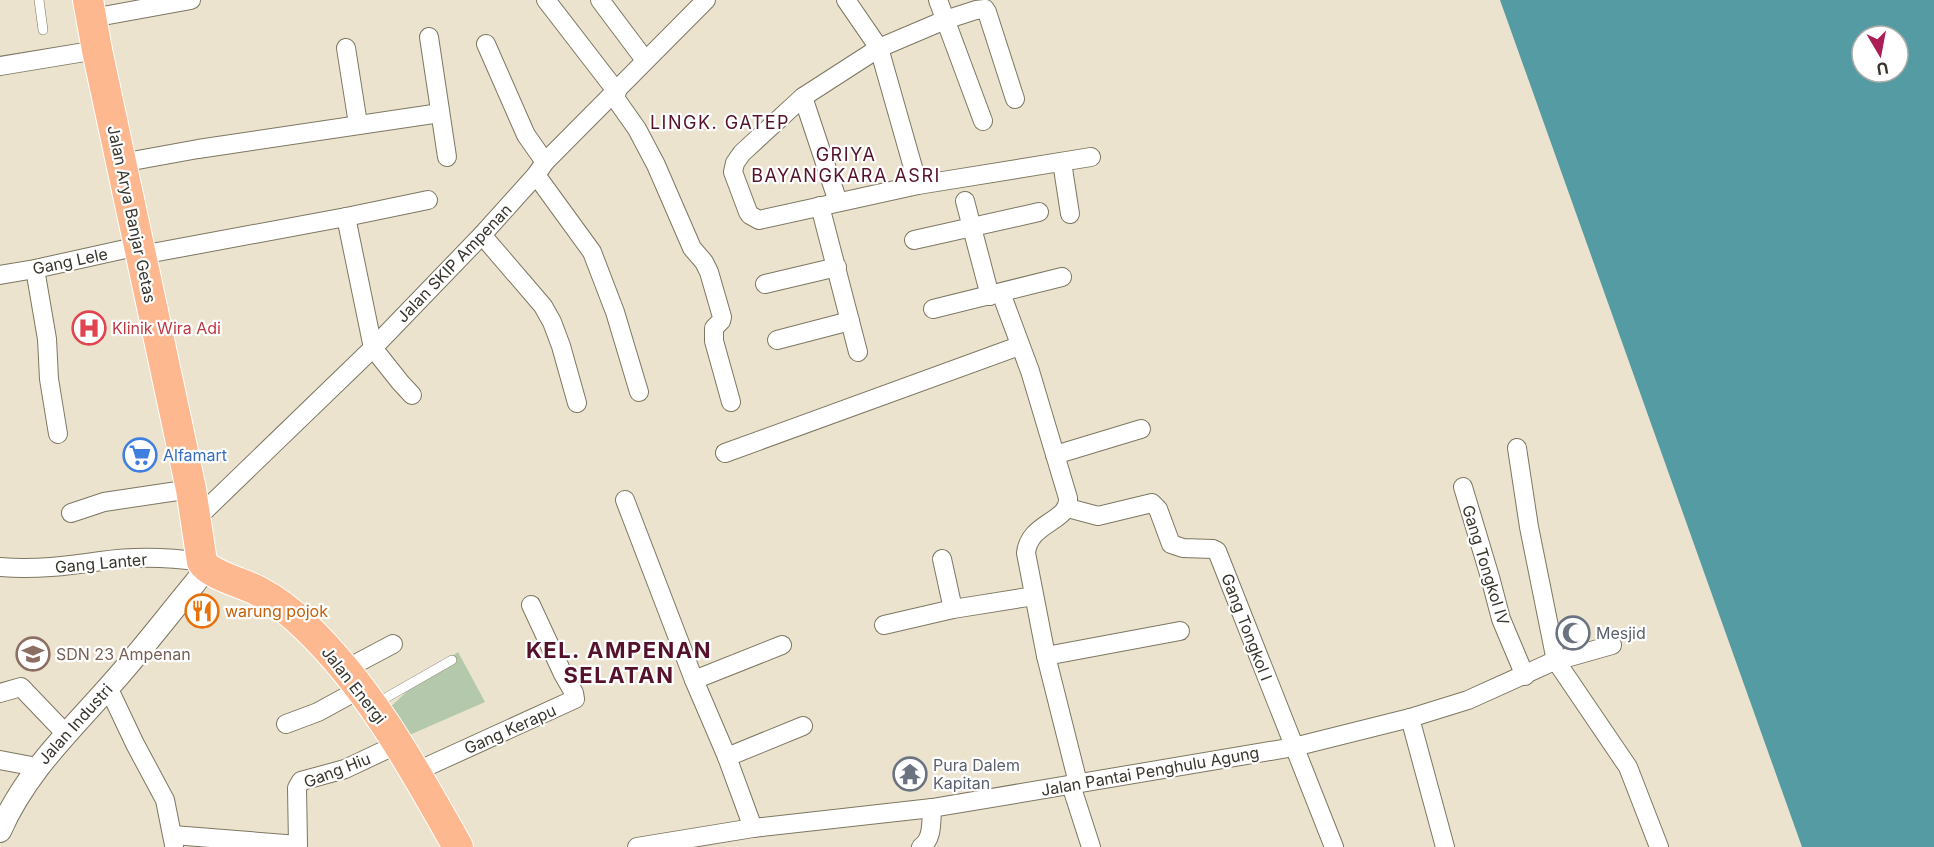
<svg xmlns="http://www.w3.org/2000/svg" width="1934" height="847" font-family="Inter,sans-serif">
  <style>
    .green { fill: #b4c8ac }
    .water { fill: #549ba3; fill-rule: evenodd }
    .lines { fill: none; stroke-linecap: round; stroke-linejoin: round }
    .service-casing { stroke: #7d7762; stroke-width: 10 }
    .minor-casing { stroke: #7d7762; stroke-width: 20 }
    .tertiary-casing { stroke: #7d7762; stroke-width: 24 }
    .trunk-casing { stroke: #fff; stroke-width: 32 }
    .service { stroke: #fff; stroke-width: 9 }
    .minor { stroke: #fff; stroke-width: 18 }
    .tertiary { stroke: #fff; stroke-width: 22 }
    .trunk { stroke: #feb890; stroke-width: 30 }
    .labels { text-anchor: middle; dominant-baseline: central; stroke-width: 4.5; stroke-linejoin: round; paint-order: stroke }
    .street-label { font-size: 16px; fill: #38352c; stroke: #fff }
    .health-label { font-size: 16px; fill: #be3a42; stroke: #fff; text-anchor: start }
    .shop-label { font-size: 16px; fill: #366cbe; stroke: #fff; text-anchor: start }
    .food-label { font-size: 16px; fill: #c56008; stroke: #fff; text-anchor: start }
    .worship-label { font-size: 16px; fill: #5b616d; stroke: #fff; text-anchor: start }
    .education-label { font-size: 16px; fill: #785e54; stroke: #fff; text-anchor: start }
    .neighbourhood-label { font-size: 18px; letter-spacing: 1.5px; fill: #55112a; stroke: #fff }
    .district-label { font-size: 22px; font-weight: bold; letter-spacing: 1.5px; fill: #55112a; stroke: #fff }
  </style>
  <rect width="100%" height="100%" fill="#ebe3cd"/>
  <polygon class="green" points="458,652 485,702 398,740 384,713 418,681"/>
  <path class="water" d="M1500 0H1934V847H1802ZM1862 36H1898V72H1862Z"/>
  <g class="lines">
    <g class="service-casing">
      <g id="service">
        <polyline points="39,0 43,30"/>
        <polyline points="375,704 452,660"/>
      </g>
    </g>
    <g class="minor-casing">
      <g id="minor">
        <polyline points="546,0 617,92"/>
        <polyline points="600,0 645,60"/>
        <polyline points="846,0 879,48 918,185"/>
        <polyline points="938,0 983,121"/>
        <polyline points="92,18 191,0"/>
        <polyline points="429,37 447,157"/>
        <polyline points="486,44 526,135 545,162"/>
        <polyline points="346,48 358,124"/>
        <polyline points="0,66 97,50"/>
        <polyline points="613,95 637,129 656,165 692,248 704,262 709,272 722,317 721,321 714,328 714,341 731,402"/>
        <polyline points="803,97 838,202"/>
        <polyline points="1015,99 987,12 985,9 976,10 945,20 879,48 803,97 742,153 735,163 733,172 748,212 750,215 759,220 918,185 1091,157"/>
        <polyline points="1062,162 1070,214"/>
        <polyline points="121,163 198,149 440,113"/>
        <polyline points="536,175 592,252 615,312 639,392"/>
        <polyline points="965,201 990,296"/>
        <polyline points="820,206 858,352"/>
        <polyline points="346,217 373,348 400,382 412,395"/>
        <polyline points="482,235 543,306 552,322 561,346 577,403"/>
        <polyline points="914,240 1039,212"/>
        <polyline points="141,255 346,217 428,200"/>
        <polyline points="35,269 47,339 49,379 58,434"/>
        <polyline points="0,275 35,269 139,246"/>
        <polyline points="765,284 837,267"/>
        <path d="M1001 293 1030 371 1068 498C1070 522 1029 522 1026 553L1046 656 1078 783"/>
        <polyline points="933,309 1062,277"/>
        <polyline points="777,340 850,321"/>
        <polyline points="1517,448 1529,527 1556,661 1628,767 1659,847"/>
        <polyline points="725,453 1019,346"/>
        <polyline points="1055,455 1141,429"/>
        <polyline points="1463,487 1490,577 1501,619 1525,676"/>
        <polyline points="625,500 694,680 727,757 753,828"/>
        <polyline points="1068,508 1098,516 1152,503 1158,509 1171,544 1183,548 1213,549 1217,551 1334,847"/>
        <polyline points="71,513 104,502 191,489"/>
        <polyline points="196,519 373,348 482,235 536,175 545,162 706,0"/>
        <polyline points="942,559 953,609"/>
        <path d="M0 567C35 570 67 566 101 561 135 556 168 557 202 562"/>
        <polyline points="884,625 953,609 1034,596"/>
        <polyline points="1046,656 1180,631"/>
        <polyline points="344,670 393,644"/>
        <polyline points="694,680 782,645"/>
        <polyline points="108,687 135,744 165,800 174,845"/>
        <polyline points="0,693 21,687 66,734"/>
        <polyline points="1410,718 1445,847"/>
        <polyline points="286,724 318,712 360,689"/>
        <polyline points="727,757 803,726"/>
        <polyline points="0,760 37,767"/>
        <polyline points="415,772 575,699 574,693 563,674 531,605"/>
        <polyline points="1071,785 1091,847"/>
        <polyline points="173,835 298,845 297,788 301,781 345,769 398,744"/>
        <polyline points="637,847 753,828 932,808 1294,747 1410,718 1468,700 1552,662 1612,645"/>
        <path d="M921 847C933 839 931 822 932 808"/>
      </g>
    </g>
    <g class="tertiary-casing">
      <path id="tertiary" d="M0 831C25 774 67 734 107 689 138 655 166 618 195 583L206 568"/>
    </g>
    <g class="trunk-casing">
      <path id="trunk" d="M88 0 97 50 191 489 202 562C210 575 243 583 258 591 275 600 291 612 305 626 371 689 414 769 458 847"/>
    </g>
    <use href="#service" class="service"/>
    <use href="#minor" class="minor"/>
    <use href="#tertiary" class="tertiary"/>
    <use href="#trunk" class="trunk"/>
  </g>
  <defs>
    <g id="hospital-ring" transform="scale(1.725)"><circle r="9.5" fill="#fff" stroke="#e0444e" stroke-width="1.5"/><path d="M-5-5h3v3.5h4V-5h3V5h-3V1.5h-4V5h-3Z" fill="#e0444e"/></g>
    <g id="supermarket-ring" transform="scale(1.725)"><circle r="9.5" fill="#fff" stroke="#3f7fe0" stroke-width="1.5"/><path d="M-6-5.5h2.5l.6 2H6L4.5 2H-2.5L-4.4-4H-6ZM-1.5 3.2a1.3 1.3 0 1 0 .1 0ZM3 3.2a1.3 1.3 0 1 0 .1 0Z" fill="#3f7fe0"/></g>
    <g id="restaurant-ring" transform="scale(1.725)"><circle r="9.5" fill="#fff" stroke="#e8710a" stroke-width="1.5"/><path d="M-5-6h1v4h1v-4h1v4h1v-4h1v5L-1.5 .5V6h-2V.5L-5-1ZM5-6V6H3V1.5H1.5Q1.5-4 5-6Z" fill="#e8710a"/></g>
    <g id="mosque-ring" transform="scale(1.725)"><circle r="9.5" fill="#fff" stroke="#6b7280" stroke-width="1.5"/><path d="M3.5-4.9A6 6 0 1 0 3.5 4.9A5 5 0 1 1 3.5-4.9Z" fill="#6b7280"/></g>
    <g id="school-ring" transform="scale(1.725)"><circle r="9.5" fill="#fff" stroke="#8d6e63" stroke-width="1.5"/><path d="M0-5L7-2L0 1L-7-2ZM-4 1L0 2.5L4 1V4Q0 6-4 4Z" fill="#8d6e63"/></g>
    <g id="temple-ring" transform="scale(1.725)"><circle r="9.5" fill="#fff" stroke="#6b7280" stroke-width="1.5"/><path d="M0-6L5-2H3V0L6.5 2.5H4V6H1.5V3h-3V6H-4V2.5H-6.5L-3 0V-2H-5Z" fill="#6b7280"/></g>
  </defs>
  <g fill-rule="evenodd">
    <use href="#hospital-ring" x="89" y="328"/>
    <use href="#supermarket-ring" x="140" y="455"/>
    <use href="#restaurant-ring" x="202" y="611"/>
    <use href="#mosque-ring" x="1573" y="633"/>
    <use href="#school-ring" x="33" y="654"/>
    <use href="#temple-ring" x="910" y="774"/>
  </g>
  <g class="labels">
    <g class="street-label">
      <text transform="translate(132 214) rotate(78)">Jalan Arya Banjar Getas</text>
      <text transform="translate(70 261) rotate(-12)">Gang Lele</text>
      <text transform="translate(454 263) rotate(-46)">Jalan SKIP Ampenan</text>
      <text transform="translate(101 563) rotate(-5)">Gang Lanter</text>
      <text transform="translate(1486 565) rotate(73)">Gang Tongkol IV</text>
      <text transform="translate(1247 627) rotate(69)">Gang Tongkol I</text>
      <text transform="translate(354 685) rotate(52)">Jalan Energi</text>
      <text transform="translate(75 724) rotate(-48)">Jalan Industri</text>
      <text transform="translate(510 729) rotate(-24)">Gang Kerapu</text>
      <text transform="translate(337 770) rotate(-21)">Gang Hiu</text>
      <text transform="translate(1150 771) rotate(-10)">Jalan Pantai Penghulu Agung</text>
    </g>
    <g class="health-label">
      <text x="112" y="328">Klinik Wira Adi</text>
    </g>
    <g class="shop-label">
      <text x="163" y="455">Alfamart</text>
    </g>
    <g class="food-label">
      <text x="225" y="611">warung pojok</text>
    </g>
    <g class="worship-label">
      <text x="1596" y="633">Mesjid</text>
      <text x="933" y="765">Pura Dalem<tspan x="933" dy="18">Kapitan</tspan></text>
    </g>
    <g class="education-label">
      <text x="56" y="654">SDN 23 Ampenan</text>
    </g>
    <g class="neighbourhood-label">
      <text x="720" y="122">LINGK. GATEP</text>
      <text x="846" y="154">GRIYA<tspan x="846" dy="21">BAYANGKARA ASRI</tspan></text>
    </g>
    <g class="district-label">
      <text x="619" y="650">KEL. AMPENAN<tspan x="619" dy="25">SELATAN</tspan></text>
    </g>
  </g>
  <g transform="translate(1880 54) rotate(170)"><circle r="28" fill="#ffffff" stroke="#afaeab" stroke-width="1.5"/>
  <path d="M0-4.5L10 22L0 15L-10 22Z" fill="#ac1d56"/>
  <text y="-9" font-size="16" font-weight="bold" text-anchor="middle" fill="#38352c">U</text>
  </g>
</svg>
